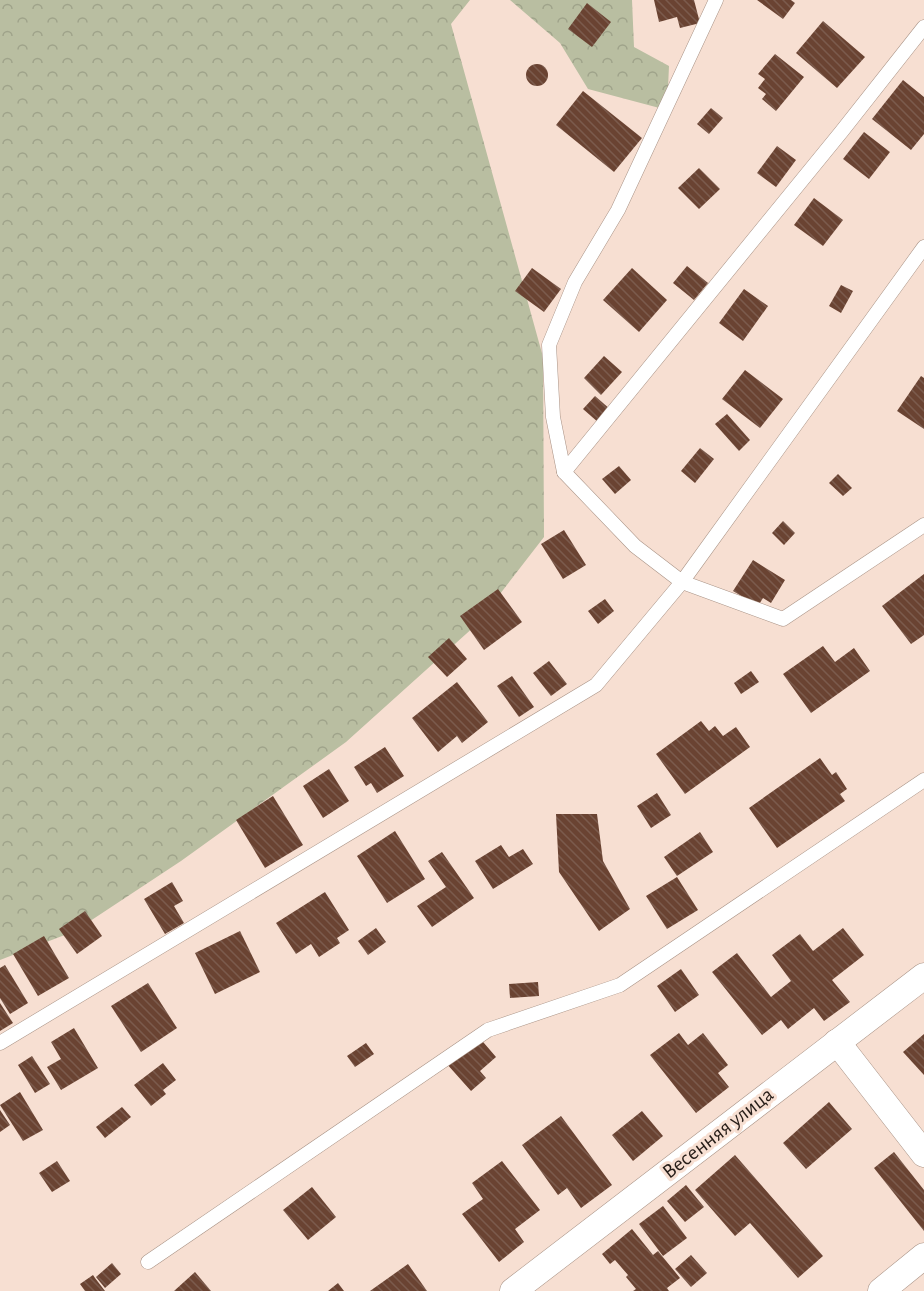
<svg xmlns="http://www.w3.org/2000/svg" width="924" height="1291" font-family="'Alegreya Sans',sans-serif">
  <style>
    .forest { fill: url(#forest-crowns) }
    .building { fill: url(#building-back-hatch) }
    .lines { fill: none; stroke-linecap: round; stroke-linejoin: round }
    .lane-casing { stroke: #a99386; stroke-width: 15 }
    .street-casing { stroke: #a99386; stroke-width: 27 }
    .lane { stroke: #fff; stroke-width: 14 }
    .street { stroke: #fff; stroke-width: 26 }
    .labels { text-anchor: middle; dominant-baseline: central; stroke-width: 6; stroke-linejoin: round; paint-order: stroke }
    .street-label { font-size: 21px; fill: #261d18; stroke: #f7dfd2 }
  </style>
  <defs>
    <pattern id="forest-crowns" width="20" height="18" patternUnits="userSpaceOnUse" patternTransform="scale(1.5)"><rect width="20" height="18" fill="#b9bea1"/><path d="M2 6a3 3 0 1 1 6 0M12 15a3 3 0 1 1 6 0" fill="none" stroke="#9fa38a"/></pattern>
    <pattern id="building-back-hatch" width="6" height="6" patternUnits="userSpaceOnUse" patternTransform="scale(1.5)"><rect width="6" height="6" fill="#6a4332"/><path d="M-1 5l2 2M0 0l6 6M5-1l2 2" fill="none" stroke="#7b5b4d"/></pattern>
  </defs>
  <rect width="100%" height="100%" fill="#f7dfd2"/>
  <g class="forest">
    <polygon points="0,0 470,0 451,24 543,357 544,537 476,625 346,742 181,861 75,931 0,960"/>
    <polygon points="510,0 632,0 634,47 669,66 667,110 588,89 560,43"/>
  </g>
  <g class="building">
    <polygon points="654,0 694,0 700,23 680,28 677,17 659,22"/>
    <polygon points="757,0 791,0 795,3 783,19"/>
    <polygon points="587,3 611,22 592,47 568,29"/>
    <polygon points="823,21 865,57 837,88 796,53"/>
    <polygon points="775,54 804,77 776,111 762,99 766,94 758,88 765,79 758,74"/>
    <circle cx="537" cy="75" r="11"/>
    <polygon points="903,80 924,97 924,134 911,150 872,119"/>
    <polygon points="583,91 642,138 614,172 556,125"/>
    <polygon points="711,108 723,118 709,134 697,124"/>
    <polygon points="864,132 890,152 869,179 843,159"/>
    <polygon points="777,146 796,160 776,187 757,173"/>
    <polygon points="699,168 720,189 699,209 678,188"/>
    <polygon points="814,198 843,220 823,246 794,225"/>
    <polygon points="687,266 708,283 694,300 673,283"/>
    <polygon points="532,268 561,289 544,312 515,291"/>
    <polygon points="632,268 667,300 639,332 603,300"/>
    <polygon points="841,285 853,291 841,313 829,306"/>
    <polygon points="744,289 768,306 743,341 719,323"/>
    <polygon points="604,356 622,372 601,395 584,378"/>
    <polygon points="745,370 783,399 760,428 722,399"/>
    <polygon points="921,376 924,378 924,429 897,411"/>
    <polygon points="595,396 611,410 599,423 583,409"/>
    <polygon points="727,414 750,440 739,451 715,424"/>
    <polygon points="700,448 714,459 695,483 681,471"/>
    <polygon points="619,466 631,480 615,494 602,479"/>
    <polygon points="838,474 852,488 843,496 829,483"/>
    <polygon points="783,521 795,533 784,545 772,533"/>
    <polygon points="564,530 586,565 563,579 541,544"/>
    <polygon points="753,560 785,580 771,603 763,598 758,606 733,591"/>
    <polygon points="924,574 924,635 911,644 882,606"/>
    <polygon points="498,589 522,622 484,650 460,616"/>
    <polygon points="605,599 614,611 598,624 588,611"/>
    <polygon points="449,638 467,659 447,677 428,657"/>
    <polygon points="823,646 835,662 854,648 870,671 811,713 783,674"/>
    <polygon points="549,661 567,684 551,696 533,673"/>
    <polygon points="751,671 759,682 741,694 734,683"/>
    <polygon points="512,676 534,707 519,717 497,686"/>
    <polygon points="457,682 488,722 462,743 457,736 438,752 412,718"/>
    <polygon points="701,721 709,731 715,726 723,736 736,727 750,747 685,794 656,754"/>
    <polygon points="385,747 404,776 377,793 371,783 366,786 354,767"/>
    <polygon points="820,758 832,775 836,772 847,789 840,794 845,801 777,848 749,808"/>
    <polygon points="329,769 349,801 323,818 303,786"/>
    <polygon points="657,793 671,815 651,828 637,806"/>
    <polygon points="273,796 303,845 265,868 236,820"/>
    <polygon points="556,814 597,814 603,861 630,909 599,931 559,872"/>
    <polygon points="395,831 425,879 387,903 357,856"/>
    <polygon points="700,832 713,852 677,876 664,857"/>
    <polygon points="501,845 509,857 523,849 533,864 493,889 475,861"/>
    <polygon points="442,852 474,898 432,927 417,906 446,887 428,861"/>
    <polygon points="677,877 698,910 667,929 646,896"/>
    <polygon points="172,882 183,901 174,906 184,923 165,934 144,899"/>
    <polygon points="325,892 349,930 337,938 340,943 319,957 311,944 296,954 276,923"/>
    <polygon points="85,911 102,936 77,954 59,929"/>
    <polygon points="376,928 386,942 368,955 358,941"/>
    <polygon points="843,928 864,955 832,980 850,1002 824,1021 814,1008 788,1029 781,1020 762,1035 712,972 737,953 771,997 791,981 772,955 800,934 813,951"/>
    <polygon points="240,931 260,972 215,994 195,953"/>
    <polygon points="44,936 69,978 38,996 13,954"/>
    <polygon points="5,965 28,1003 10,1014 0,998 0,968"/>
    <polygon points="681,969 699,995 675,1012 657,986"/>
    <polygon points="538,982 539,996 510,998 509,984"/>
    <polygon points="148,983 177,1028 141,1052 111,1006"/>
    <polygon points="0,1003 13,1023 0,1031"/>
    <polygon points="74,1028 98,1068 61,1090 47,1067 61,1059 51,1042"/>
    <polygon points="679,1033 688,1045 703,1033 728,1065 718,1073 729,1087 696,1113 650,1055"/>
    <polygon points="924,1034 924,1075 903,1052"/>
    <polygon points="478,1036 496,1057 480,1071 486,1078 471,1091 446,1063"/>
    <polygon points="366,1043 374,1054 355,1067 347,1056"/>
    <polygon points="32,1056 50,1084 35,1093 18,1065"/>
    <polygon points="163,1063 176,1080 163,1090 166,1094 151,1106 134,1085"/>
    <polygon points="20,1092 43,1130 23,1141 0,1105"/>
    <polygon points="829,1102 852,1129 806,1169 783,1143"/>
    <polygon points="122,1107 131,1117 105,1138 96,1127"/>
    <polygon points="0,1110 10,1125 0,1132"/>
    <polygon points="642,1111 663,1136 633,1161 612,1135"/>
    <polygon points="561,1116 612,1185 581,1208 567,1188 558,1195 522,1145"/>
    <polygon points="894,1152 924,1190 924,1231 874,1168"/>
    <polygon points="735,1155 823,1256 798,1278 750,1223 735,1236 695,1190"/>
    <polygon points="57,1161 70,1181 52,1192 39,1173"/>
    <polygon points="502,1161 540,1210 515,1229 524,1242 499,1262 462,1214 483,1199 472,1183"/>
    <polygon points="686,1185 704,1207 685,1222 667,1201"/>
    <polygon points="312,1187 336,1217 308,1240 283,1210"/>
    <polygon points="663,1206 687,1238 663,1256 639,1224"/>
    <polygon points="632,1229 653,1255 658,1251 680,1278 667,1288 669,1291 633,1291 636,1289 626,1277 628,1275 615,1260 610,1264 602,1254"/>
    <polygon points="691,1255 707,1273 691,1287 675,1269"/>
    <polygon points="112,1263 121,1274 105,1288 96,1277"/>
    <polygon points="408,1264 427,1291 370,1291"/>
    <polygon points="195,1272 211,1291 174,1291"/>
    <polygon points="93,1275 95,1278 105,1291 85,1291 80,1284"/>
    <polygon points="338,1283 344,1291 328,1291"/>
  </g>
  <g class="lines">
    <g class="lane-casing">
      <g id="lane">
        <polyline points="716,0 618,210 575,282 549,345 553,417 564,472 635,546 682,582 924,247"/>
        <polyline points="564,472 842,131 924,27"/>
        <polyline points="0,1043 596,685 682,582 783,619 924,525"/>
        <polyline points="148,1262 488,1030 620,985 924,780"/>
      </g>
    </g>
    <g class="street-casing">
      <g id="street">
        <polyline points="837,1042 924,1154"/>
        <polyline points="513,1291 924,976"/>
        <polyline points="881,1291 924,1256"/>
      </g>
    </g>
    <use href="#lane" class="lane"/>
    <use href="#street" class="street"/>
  </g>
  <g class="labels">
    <g class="street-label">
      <text transform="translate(718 1133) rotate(-38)">Весенняя улица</text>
    </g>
  </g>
</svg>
